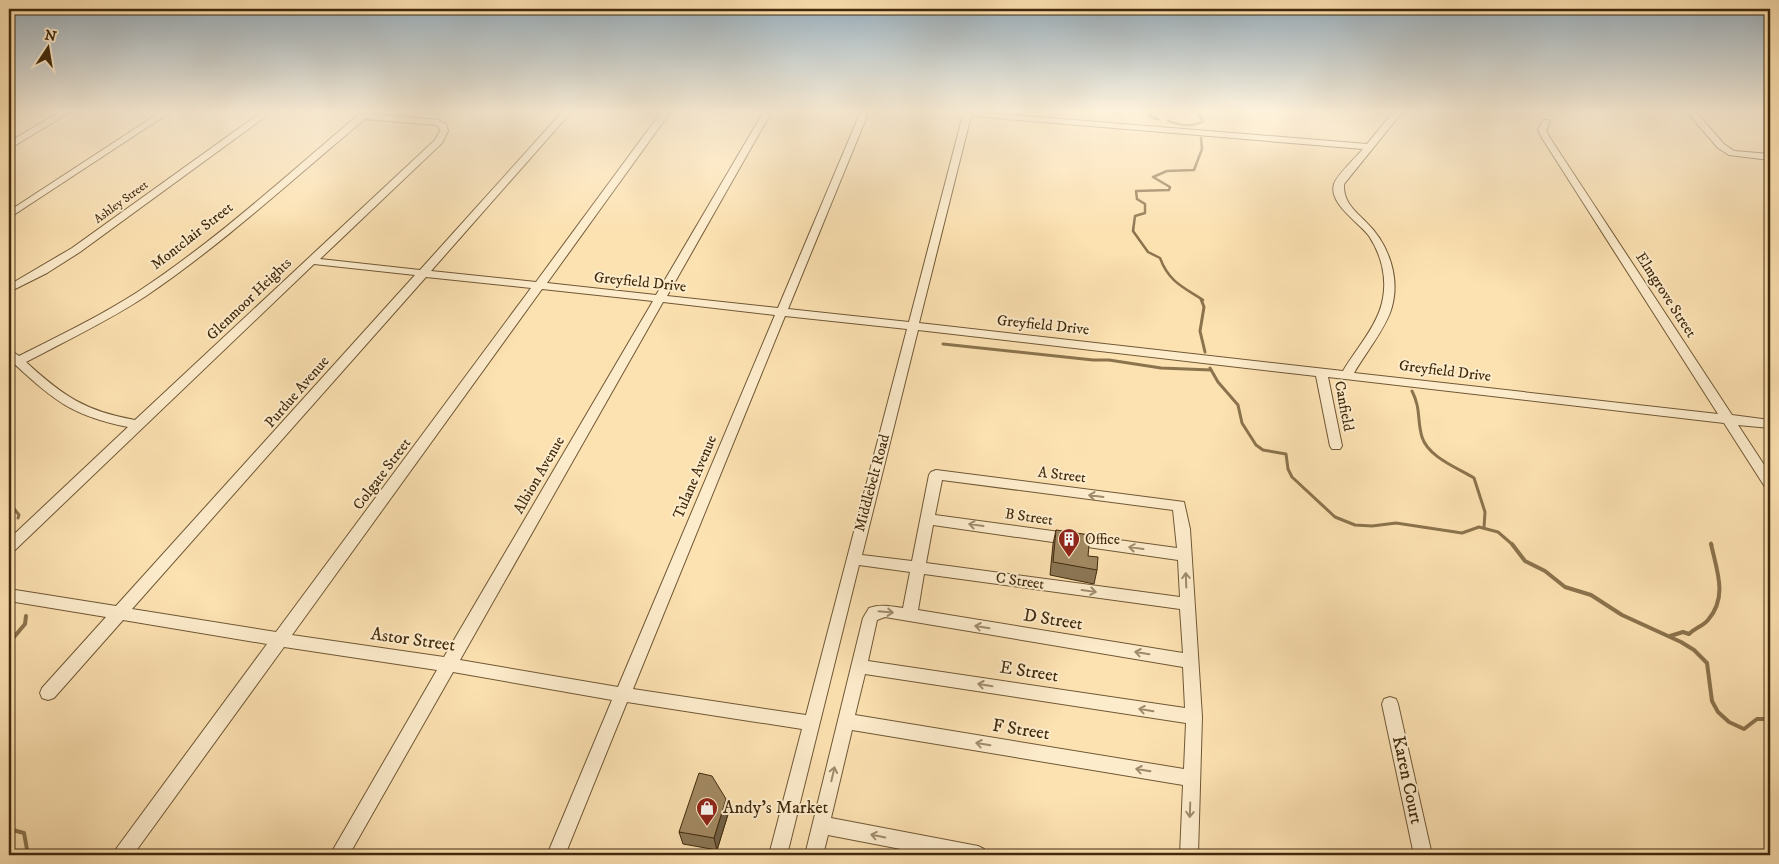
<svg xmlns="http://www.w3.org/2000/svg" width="1779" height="864" font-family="'IM FELL DW Pica',serif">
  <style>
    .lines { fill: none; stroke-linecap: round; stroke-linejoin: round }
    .stream-far2 { stroke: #8b734d; stroke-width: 2.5 }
    .stream-far1 { stroke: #8b734d; stroke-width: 3 }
    .stream { stroke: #8b734d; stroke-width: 4 }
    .minor-casing { stroke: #705835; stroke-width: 2 }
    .minor { fill: #fdeccc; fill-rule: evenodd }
    .wall { fill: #8b7654; stroke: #412a0c }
    .shaded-wall { fill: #716045; stroke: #412a0c }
    .building { fill: #a28962; stroke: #412a0c }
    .oneway { stroke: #9f8b6c }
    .labels { text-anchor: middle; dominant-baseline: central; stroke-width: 4; stroke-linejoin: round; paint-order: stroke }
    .far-street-label { font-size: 12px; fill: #412a0c; stroke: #fdeccc }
    .street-label { font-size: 15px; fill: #412a0c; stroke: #fdeccc }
    .poi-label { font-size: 15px; fill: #412a0c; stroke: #fdeccc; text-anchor: start }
    .near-street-label { font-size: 18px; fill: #412a0c; stroke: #fdeccc }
    .near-poi-label { font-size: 18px; fill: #412a0c; stroke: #fdeccc; text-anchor: start }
  </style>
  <rect width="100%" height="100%" fill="#fce1b1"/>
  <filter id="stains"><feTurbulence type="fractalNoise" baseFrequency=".004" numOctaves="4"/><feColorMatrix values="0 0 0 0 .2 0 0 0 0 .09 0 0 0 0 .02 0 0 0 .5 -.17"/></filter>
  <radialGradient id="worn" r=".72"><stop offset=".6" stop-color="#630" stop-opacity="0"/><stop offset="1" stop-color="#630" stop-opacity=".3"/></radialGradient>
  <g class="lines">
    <g class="stream-far2">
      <polyline points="1150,111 1150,117 1158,119"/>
      <path d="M1168 121C1180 125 1192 128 1203 121L1196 111"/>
      <path d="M1201 138 1202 149 1194 170 1167 171 1153 177 1170 187 1169 190 1136 191 1137 199 1145 204V213L1135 216 1133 231 1148 252 1160 258C1169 282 1183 287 1203 300"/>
    </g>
    <g class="stream-far1">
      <polyline points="1201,299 1204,307 1200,331 1205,352"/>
      <polyline points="943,344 1093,360 1109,360 1161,368 1211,370"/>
      <polyline points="1210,368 1218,382 1238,405 1242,423 1256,445 1263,450 1286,454 1288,469 1292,477 1335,517 1355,525 1372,526 1396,523 1462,533 1479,527 1498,532 1513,545"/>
      <path d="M1412 391C1421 408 1417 421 1422 437 1428 457 1458 468 1474 478L1485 512 1484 528"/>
      <polyline points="9,502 19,515 18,518"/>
      <polyline points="1711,543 1712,545"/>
    </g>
    <g class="stream">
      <polyline points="1512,544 1525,561 1545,571 1565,587 1591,595 1622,615 1681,642 1694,650 1707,663 1712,701 1718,712 1729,722 1744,729 1757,719 1770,719"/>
      <path d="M1670 636 1683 632 1689 634C1695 628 1703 626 1708 620 1728 597 1717 571 1711 544"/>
      <polyline points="9,643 25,624 26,616"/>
      <polyline points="9,751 12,771 9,786"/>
      <polyline points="9,829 24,833 28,855"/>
    </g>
    <g class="minor-casing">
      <g id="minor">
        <polygon points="61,111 72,111 9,149 9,142"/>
        <polygon points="162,111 172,111 9,218 9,211"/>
        <polygon points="263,111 273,111 80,252 47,273 9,292 9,285 72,248"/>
        <path d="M363 111H373L370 114 438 120 446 124 448 131 442 143 320 259 420 270 563 111H572L431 271 536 282 662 111H671L547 283 656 295 764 111H772L667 296 778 308 861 111H869L788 309 909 322 964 111 1367 144 1394 111H1403L1344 184C1343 202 1355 211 1366 222 1389 244 1401 279 1391 310 1385 329 1365 354 1354 373L1718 414 1542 138 1538 130 1543 120H1549L1550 122 1546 130 1550 138 1732 415 1770 420V428L1738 425 1770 474V489L1765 487 1724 423 1328 377 1342 446 1340 449H1332L1330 446 1316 376 918 330 862 555 912 561 929 475 931 472 936 470 1184 502 1190 529 1202 717 1198 855H1180L1183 785 852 730 831 818 978 846 984 849 987 855H932L828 835 823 855H805L863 618 869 608C880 604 891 606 903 608L910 572 859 565 787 855H769L802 729 627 702 565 855H547L612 700 453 672 349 855H330L437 670 284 647 133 855H113L116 849 267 644 123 620 54 698 48 700 42 698 40 693 42 688 106 617 9 601V589L116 606 415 275 314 264 14 551 9 552V539L128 427C68 415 52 398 9 359V349L19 356C59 336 98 317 136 293 217 240 289 173 363 111ZM971 116 1363 149C1356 157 1337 175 1334 184 1328 204 1360 223 1369 236 1381 254 1387 277 1383 298 1379 324 1356 349 1343 371L919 323ZM365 119 436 125 439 127 440 131 435 140 135 420C85 411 63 396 26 362 66 341 108 321 146 296 224 243 293 179 365 119ZM426 277 531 288 276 632 132 609ZM542 289 653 301 444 657 292 635ZM663 302 775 315 618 687 460 660ZM785 316 907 329 806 715 633 689ZM942 480 1173 510 1177 548 935 515ZM933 525 1178 560 1180 597 926 563ZM924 574 1180 609 1183 653 918 610ZM885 617 1183 667 1185 708 868 661 877 620ZM865 674 1186 723 1184 769 855 715Z"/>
        <polygon points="1686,111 1695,111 1724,144 1734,151 1770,154 1770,160 1729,155 1718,148"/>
        <polygon points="1390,697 1396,699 1398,704 1432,855 1414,855 1382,704 1384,699"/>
      </g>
    </g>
    <use href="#minor" class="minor"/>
  </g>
  <g class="wall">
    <polygon points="1056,530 1088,556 1097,570 1094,584 1050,575 1053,544"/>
    <polygon points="726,799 729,811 717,850 683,844 679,832"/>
  </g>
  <polygon class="shaded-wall" points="726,799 729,811 717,850 714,838"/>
  <g class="building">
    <polygon points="1056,530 1090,535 1088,556 1098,557 1097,570 1053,562"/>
    <polygon points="699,773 712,776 726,799 714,838 679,832"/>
  </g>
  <defs><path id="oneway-shaft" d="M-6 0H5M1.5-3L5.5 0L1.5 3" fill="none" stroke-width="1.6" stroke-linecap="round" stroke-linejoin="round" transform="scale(1.25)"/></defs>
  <g class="oneway">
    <use href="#oneway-shaft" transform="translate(1096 496) rotate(-173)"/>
    <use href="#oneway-shaft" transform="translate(976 525) rotate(-172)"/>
    <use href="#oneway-shaft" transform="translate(1136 548) rotate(-172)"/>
    <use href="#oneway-shaft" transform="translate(1186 580) rotate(-92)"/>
    <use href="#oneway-shaft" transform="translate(1089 591) rotate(8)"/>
    <use href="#oneway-shaft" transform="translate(886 612) rotate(5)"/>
    <use href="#oneway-shaft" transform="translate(982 627) rotate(-171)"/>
    <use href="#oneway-shaft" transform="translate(1142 653) rotate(-171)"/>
    <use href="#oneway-shaft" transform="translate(985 685) rotate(-171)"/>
    <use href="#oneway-shaft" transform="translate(1146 710) rotate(-171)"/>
    <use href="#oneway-shaft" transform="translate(983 744) rotate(-171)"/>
    <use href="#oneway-shaft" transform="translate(1143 770) rotate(-171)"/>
    <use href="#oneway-shaft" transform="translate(833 774) rotate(-77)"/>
    <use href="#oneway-shaft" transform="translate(1190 810) rotate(92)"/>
    <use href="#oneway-shaft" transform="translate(878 836) rotate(-169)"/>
  </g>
  <linearGradient id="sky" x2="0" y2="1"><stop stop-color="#96adbc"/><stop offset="0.48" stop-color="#fef2dc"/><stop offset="1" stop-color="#fef2dc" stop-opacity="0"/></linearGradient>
  <rect width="1779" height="232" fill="url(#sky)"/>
  <defs>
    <g id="building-pin" transform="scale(1.125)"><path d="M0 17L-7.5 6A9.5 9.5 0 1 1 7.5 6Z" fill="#8f2418" stroke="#fdeccc"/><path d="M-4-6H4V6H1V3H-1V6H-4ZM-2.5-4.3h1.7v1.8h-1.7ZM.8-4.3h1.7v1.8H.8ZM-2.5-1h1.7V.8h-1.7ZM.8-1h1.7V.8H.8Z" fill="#fff"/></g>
    <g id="shop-pin" transform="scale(1.125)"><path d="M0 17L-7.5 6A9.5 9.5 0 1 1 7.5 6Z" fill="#8f2418" stroke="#fdeccc"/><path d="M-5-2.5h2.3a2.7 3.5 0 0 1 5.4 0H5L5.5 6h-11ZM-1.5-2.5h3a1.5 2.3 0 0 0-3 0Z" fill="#fff"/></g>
  </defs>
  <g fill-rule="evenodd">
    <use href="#building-pin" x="1069" y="539"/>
    <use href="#shop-pin" x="707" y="808"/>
  </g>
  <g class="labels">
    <g class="far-street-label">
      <text transform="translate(121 202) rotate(-36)">Ashley Street</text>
    </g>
    <g class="street-label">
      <text transform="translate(192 236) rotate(-38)">Montclair Street</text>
      <text transform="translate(640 282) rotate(6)">Greyfield Drive</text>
      <text transform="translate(1666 295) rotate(57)">Elmgrove Street</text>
      <text transform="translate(249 299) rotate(-44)">Glenmoor Heights</text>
      <text transform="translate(1043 325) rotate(6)">Greyfield Drive</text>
      <text transform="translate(1445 371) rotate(7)">Greyfield Drive</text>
      <text transform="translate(297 392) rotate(-49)">Purdue Avenue</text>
      <text transform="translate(1344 406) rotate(79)">Canfield</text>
      <text transform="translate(382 474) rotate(-53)">Colgate Street</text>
      <text transform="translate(539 475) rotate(-60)">Albion Avenue</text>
      <text transform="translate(1062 475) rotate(7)">A Street</text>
      <text transform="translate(695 477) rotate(-67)">Tulane Avenue</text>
      <text transform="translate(872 483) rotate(-75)">Middlebelt Road</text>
      <text transform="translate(1029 517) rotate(8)">B Street</text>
      <text transform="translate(1020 581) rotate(8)">C Street</text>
    </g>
    <g class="poi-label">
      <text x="1085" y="539">Office</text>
    </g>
    <g class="near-street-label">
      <text transform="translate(1053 620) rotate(9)">D Street</text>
      <text transform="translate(413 640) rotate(8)">Astor Street</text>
      <text transform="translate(1029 672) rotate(9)">E Street</text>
      <text transform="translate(1021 730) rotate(9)">F Street</text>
      <text transform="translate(1407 780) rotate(78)">Karen Court</text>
    </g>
    <g class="near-poi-label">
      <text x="723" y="808">Andy's Market</text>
    </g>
  </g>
  <rect width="1779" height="864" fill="none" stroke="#fce1b1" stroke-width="30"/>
  <rect x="10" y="10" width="1759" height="844" fill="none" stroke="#412a0c" stroke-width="2.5"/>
  <rect x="15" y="15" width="1749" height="834" fill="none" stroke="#412a0c"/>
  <g transform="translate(48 48) rotate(12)" stroke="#fdeccc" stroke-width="4" paint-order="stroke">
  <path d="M0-4L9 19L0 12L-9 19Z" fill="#412a0c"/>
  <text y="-8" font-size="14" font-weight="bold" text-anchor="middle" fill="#412a0c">N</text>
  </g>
  <rect width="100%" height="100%" filter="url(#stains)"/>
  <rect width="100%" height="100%" fill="url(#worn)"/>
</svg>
